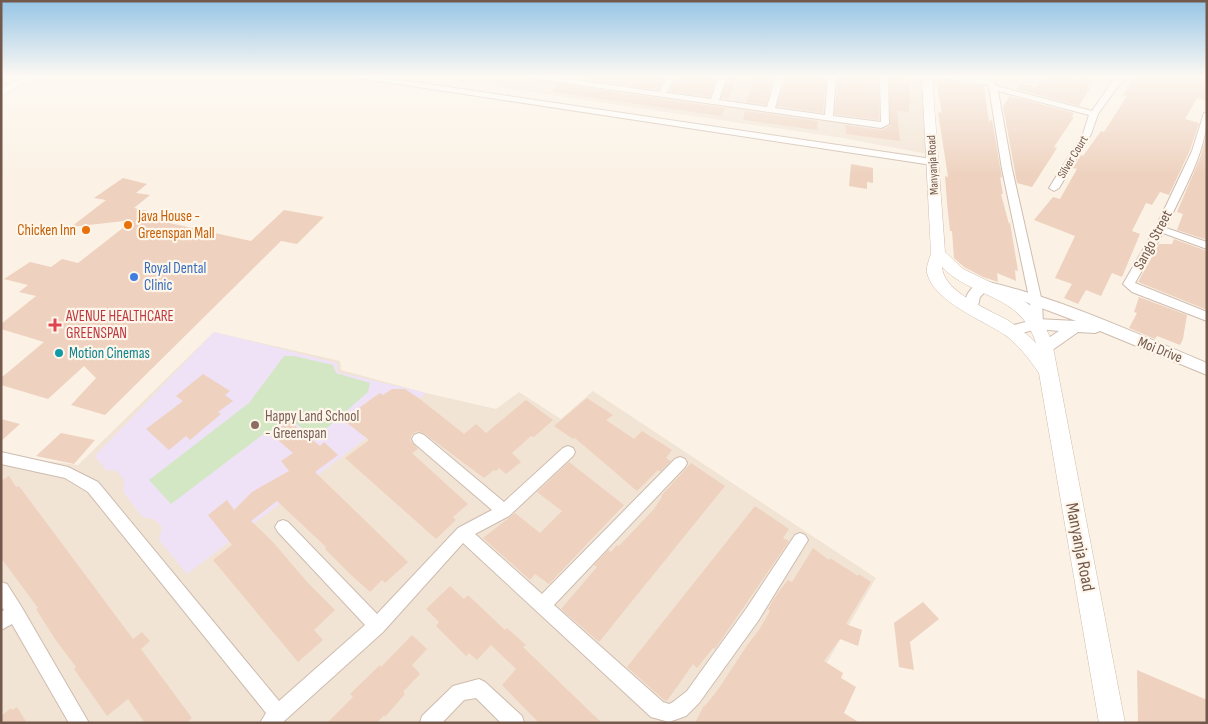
<svg xmlns="http://www.w3.org/2000/svg" width="1208" height="724" font-family="'Sofia Sans Condensed',sans-serif">
  <style>
    .residential { fill: #f2e4d4 }
    .education { fill: #efe2f7 }
    .green { fill: #d3e7c4 }
    .building { fill: #eed1be }
    .lines { fill: none; stroke-linecap: round; stroke-linejoin: round }
    .pedestrian-casing { stroke: #cebcaf; stroke-width: 2 }
    .minor-casing { stroke: #cebcaf; stroke-width: 2 }
    .tertiary-casing { stroke: #cebcaf; stroke-width: 2 }
    .secondary-casing { stroke: #d0bcac; stroke-width: 1 }
    .pedestrian { fill: #fff; fill-rule: evenodd }
    .minor { fill: #fff; fill-rule: evenodd }
    .tertiary { fill: #fff; fill-rule: evenodd }
    .secondary { fill: #fff; fill-rule: evenodd }
    .food-dot { fill: #e8710a; stroke: #fef6eb; stroke-width: 2 }
    .shop-dot { fill: #3f7fe0; stroke: #fef6eb; stroke-width: 2 }
    .health-dot { fill: #e0444e; stroke: #fef6eb; stroke-width: 2 }
    .culture-dot { fill: #0f9aa8; stroke: #fef6eb; stroke-width: 2 }
    .education-dot { fill: #8d6e63; stroke: #fef6eb; stroke-width: 2 }
    .labels { text-anchor: middle; dominant-baseline: central; stroke-width: 4.5; stroke-linejoin: round; paint-order: stroke }
    .far-street-label { font-size: 12px; fill: #72594c; stroke: #fef6eb }
    .food-label { font-size: 15px; fill: #c56008; stroke: #fef6eb; text-anchor: start }
    .street-label { font-size: 15px; fill: #72594c; stroke: #fef6eb }
    .shop-label { font-size: 15px; fill: #366cbe; stroke: #fef6eb; text-anchor: start }
    .health-label { font-size: 15px; fill: #be3a42; stroke: #fef6eb; text-anchor: start }
    .culture-label { font-size: 15px; fill: #0d838f; stroke: #fef6eb; text-anchor: start }
    .education-label { font-size: 15px; fill: #785e54; stroke: #fef6eb; text-anchor: start }
    .near-street-label { font-size: 18px; fill: #72594c; stroke: #fef6eb }
  </style>
  <rect width="100%" height="100%" fill="#fbf2e5"/>
  <g class="residential">
    <polygon points="421,76 926,76 933,155 843,138"/>
    <polygon points="214,332 340,361 341,370 426,393 496,409 519,392 561,419 593,391 876,578 792,723 1,723 1,455 78,465"/>
  </g>
  <polygon class="education" points="214,332 337,363 338,372 426,393 187,574 159,540 162,527 154,519 142,517 123,491 124,480 117,471 106,470 95,456"/>
  <polygon class="green" points="284,356 294,356 333,365 336,373 370,383 368,392 311,442 303,438 307,432 289,418 268,433 265,433 171,504 149,480 249,403"/>
  <g class="building">
    <polygon points="565,76 666,76 658,90"/>
    <polygon points="678,76 717,76 710,97 669,92"/>
    <polygon points="729,76 739,76 728,99 721,98"/>
    <polygon points="754,76 774,76 766,105 747,102"/>
    <polygon points="786,76 826,76 823,113 777,106"/>
    <polygon points="838,76 878,76 879,120 835,114"/>
    <polygon points="890,76 905,76 905,80 910,80 909,112 897,111 900,141 846,134 845,125 881,130 890,126"/>
    <polygon points="1046,76 1063,76 1074,79 1076,76 1096,76 1087,87 1090,88 1079,106 1016,89 1021,83 1036,87"/>
    <polygon points="1136,76 1207,76 1207,101 1197,98 1185,119 1199,123 1190,150 1169,195 1160,192 1152,205 1146,203 1132,231 1140,234 1122,277 1112,273 1101,296 1086,290 1078,304 1064,298 1072,284 1055,278 1075,236 1034,220 1053,197 1060,199 1077,169 1073,168 1081,155 1083,156 1101,131 1104,132 1127,96 1123,95"/>
    <polygon points="938,77 942,80 984,86 989,122 992,119 1002,178 1000,177 1003,194 1001,194 1009,224 1010,222 1018,271 1015,270 1016,281 997,273 998,282 983,277 964,267 954,258 952,231 950,231 947,203 945,176 948,177 938,112 942,113 938,92"/>
    <polygon points="559,84 725,108 721,116 552,92"/>
    <polygon points="1010,96 1074,113 1071,117 1074,117 1054,147 1057,148 1032,187 1017,183 1003,106"/>
    <polygon points="745,111 818,121 817,130 743,120"/>
    <polygon points="1207,133 1207,240 1177,230 1183,214 1177,212 1200,158"/>
    <polygon points="851,164 873,168 873,183 867,182 867,189 849,186"/>
    <polygon points="123,178 147,184 136,193 150,195 134,208 173,216 165,222 251,241 284,210 324,217 297,244 281,241 105,415 71,405 96,378 84,366 48,399 1,385 1,378 44,342 1,329 1,324 36,296 19,292 28,285 4,279 30,262 51,267 62,259 78,263 133,220 71,227 106,200 94,198"/>
    <polygon points="1174,239 1207,251 1207,310 1138,282 1159,244 1172,244"/>
    <polygon points="1139,297 1187,315 1183,339 1180,345 1157,336 1155,339 1129,328 1137,313 1134,312"/>
    <polygon points="203,374 230,391 225,395 233,401 218,412 221,414 190,440 186,436 169,450 146,429 183,401 176,396"/>
    <polygon points="392,389 405,389 420,399 464,434 476,424 486,433 526,400 553,420 534,437 531,436 512,453 521,462 506,474 499,468 496,471 494,470 484,478 425,434 418,431 412,434 410,440 418,449 412,453 468,504 453,517 456,520 436,539 345,458 369,440 347,423 360,413 356,410 380,393 383,395"/>
    <polygon points="587,398 613,415 606,420 634,439 642,431 672,450 666,458 671,461 660,472 658,470 637,491 575,438 573,439 554,426"/>
    <polygon points="1,419 20,424 1,441"/>
    <polygon points="289,421 320,446 324,442 338,455 315,472 408,562 385,583 382,580 370,592 350,574 325,549 326,547 277,501 251,521 273,542 308,583 335,610 314,630 323,640 298,662 213,560 232,545 208,515 227,500 234,510 252,492 289,471 281,461 293,453 271,434"/>
    <polygon points="61,433 95,440 74,464 36,456"/>
    <polygon points="569,462 624,505 549,584 535,574 530,580 483,538 515,513 540,533 562,511 537,492"/>
    <polygon points="691,463 725,486 599,642 561,609 597,567 594,565 608,550 611,552 617,545 619,546 638,526 654,509 662,497 661,496"/>
    <polygon points="9,476 16,487 19,486 133,639 142,632 150,641 141,649 192,718 186,723 145,723 128,699 107,716 74,669 76,667 55,639 36,609 38,608 1,558 1,481"/>
    <polygon points="755,506 789,529 783,538 789,541 715,649 713,648 697,668 693,664 667,701 664,700 627,667"/>
    <polygon points="813,548 829,560 830,558 858,576 859,574 871,582 846,624 862,630 858,646 840,639 824,661 843,673 841,678 856,687 844,713 860,723 695,723 704,705 705,706 719,688 748,644 759,630 770,611 768,609 777,594 788,580 792,582"/>
    <polygon points="450,586 464,599 468,595 505,630 507,628 526,645 523,647 602,723 539,723 502,685 516,669 491,645 477,660 469,653 466,656 436,626 439,622 426,609"/>
    <polygon points="923,602 939,619 910,642 914,670 899,667 894,623"/>
    <polygon points="412,635 427,649 412,665 420,674 403,692 405,694 385,717 384,715 377,723 327,723 353,697 350,694 380,665 381,667"/>
    <polygon points="1137,670 1207,700 1207,723 1138,723"/>
    <polygon points="17,707 27,723 1,723 1,716 11,708 12,710"/>
  </g>
  <g class="lines">
    <g class="pedestrian-casing">
      <polygon id="pedestrian" points="939,76 953,76 991,81 994,83 991,85 942,78"/>
    </g>
    <g class="minor-casing">
      <g id="minor">
        <polygon points="355,76 374,76 932,159 937,162 932,165 359,78"/>
        <polygon points="526,76 547,76 659,92 668,76 676,76 666,93 711,99 719,76 727,76 719,100 767,107 776,76 784,76 775,108 825,115 828,76 836,76 833,116 881,122 880,76 888,76 889,124 881,128 530,78"/>
        <polygon points="985,76 993,76 996,86 1092,111 1112,82 1119,76 1128,76 1118,86 1098,114 1091,134 1059,188 1054,191 1049,188 1083,134 1089,115 998,91 1012,169 1042,302 1043,324 1037,328 1031,324 1030,302 1002,169 989,87"/>
        <polygon points="1027,76 1035,76 1028,82 1024,80"/>
        <path d="M1204 113H1207C1207 153 1182 191 1166 228L1207 242V249L1163 233 1135 283 1207 312V321L1132 292 1123 284 1155 229 1192 151Z"/>
        <polygon points="419,433 424,435 504,502 563,448 568,446 573,448 575,452 573,456 509,516 475,534 542,594 675,459 680,457 685,459 687,463 685,467 554,605 663,702 669,704 673,702 687,691 746,609 795,535 800,533 805,535 808,540 758,621 699,703 686,716 669,722 651,717 463,543 383,632 282,723 260,723 266,713 88,492 65,478 1,464 1,452 68,467 98,482 279,701 365,625 278,532 275,527 278,522 283,520 288,522 377,614 458,528 492,510 414,443 412,439 414,435"/>
        <polygon points="1,582 7,584 21,606 89,723 69,723 12,624 1,630 1,612 4,610 1,606"/>
        <polygon points="479,679 485,682 522,716 524,723 501,723 476,698 464,700 442,723 420,723 422,716 453,686"/>
      </g>
    </g>
    <g class="tertiary-casing">
      <path id="tertiary" d="M984 281C1061 298 1134 333 1207 363V375L1100 331 1095 333 1078 332 1051 351 1046 352 1041 351 1039 347 1041 343 1059 331 1037 329 1011 336 1006 335 1004 331 1006 327 1037 319 1076 321 1007 295 987 290 980 297 977 310H967C961 298 972 284 984 281Z"/>
    </g>
    <g class="secondary-casing">
      <g id="secondary">
        <polygon points="25,76 38,76 1,96 1,88"/>
        <path d="M922 76H932L945 252 963 269 1009 291 1031 306 1045 326 1052 342 1125 723H1099L1039 373C1029 359 1019 345 1005 335 983 320 934 302 927 273 926 267 929 260 931 254ZM942 267C973 299 1020 293 1036 343 1028 335 1019 328 1009 321 990 310 943 292 942 267Z"/>
      </g>
    </g>
    <use href="#pedestrian" class="pedestrian"/>
    <use href="#minor" class="minor"/>
    <use href="#tertiary" class="tertiary"/>
    <use href="#secondary" class="secondary"/>
  </g>
  <linearGradient id="sky" x2="0" y2="1"><stop stop-color="#96c5e6"/><stop offset="0.43" stop-color="#fdf9f3"/><stop offset="1" stop-color="#fdf9f3" stop-opacity="0"/></linearGradient>
  <rect width="1208" height="177" fill="url(#sky)"/>
  <g class="food-dot">
    <circle cx="128" cy="225" r="5"/>
    <circle cx="86" cy="230" r="5"/>
  </g>
  <circle class="shop-dot" cx="134" cy="277" r="5"/>
  <path class="health-dot" d="M52.5 317.5h5v5h5v5h-5v5h-5v-5h-5v-5h5z"/>
  <circle class="culture-dot" cx="59" cy="353" r="5"/>
  <circle class="education-dot" cx="255" cy="425" r="5"/>
  <g class="labels">
    <g class="far-street-label">
      <text transform="translate(1073 157) rotate(-59)">Silver Court</text>
      <text transform="translate(933 165) rotate(-93)">Manyanja Road</text>
    </g>
    <g class="food-label">
      <text x="138" y="216">Java House -<tspan x="138" dy="17">Greenspan Mall</tspan></text>
      <text x="76" y="230" text-anchor="end">Chicken Inn</text>
    </g>
    <g class="street-label">
      <text transform="translate(1153 240) rotate(-62)">Sango Street</text>
      <text transform="translate(1160 350) rotate(22)">Moi Drive</text>
    </g>
    <g class="shop-label">
      <text x="144" y="268">Royal Dental<tspan x="144" dy="17">Clinic</tspan></text>
    </g>
    <g class="health-label">
      <text x="66" y="316">AVENUE HEALTHCARE<tspan x="66" dy="17">GREENSPAN</tspan></text>
    </g>
    <g class="culture-label">
      <text x="69" y="353">Motion Cinemas</text>
    </g>
    <g class="education-label">
      <text x="265" y="416">Happy Land School<tspan x="265" dy="17">- Greenspan</tspan></text>
    </g>
    <g class="near-street-label">
      <text transform="translate(1080 547) rotate(79)">Manyanja Road</text>
    </g>
  </g>
  <rect width="1208" height="724" fill="none" stroke="#72594c" stroke-width="5"/>
</svg>
